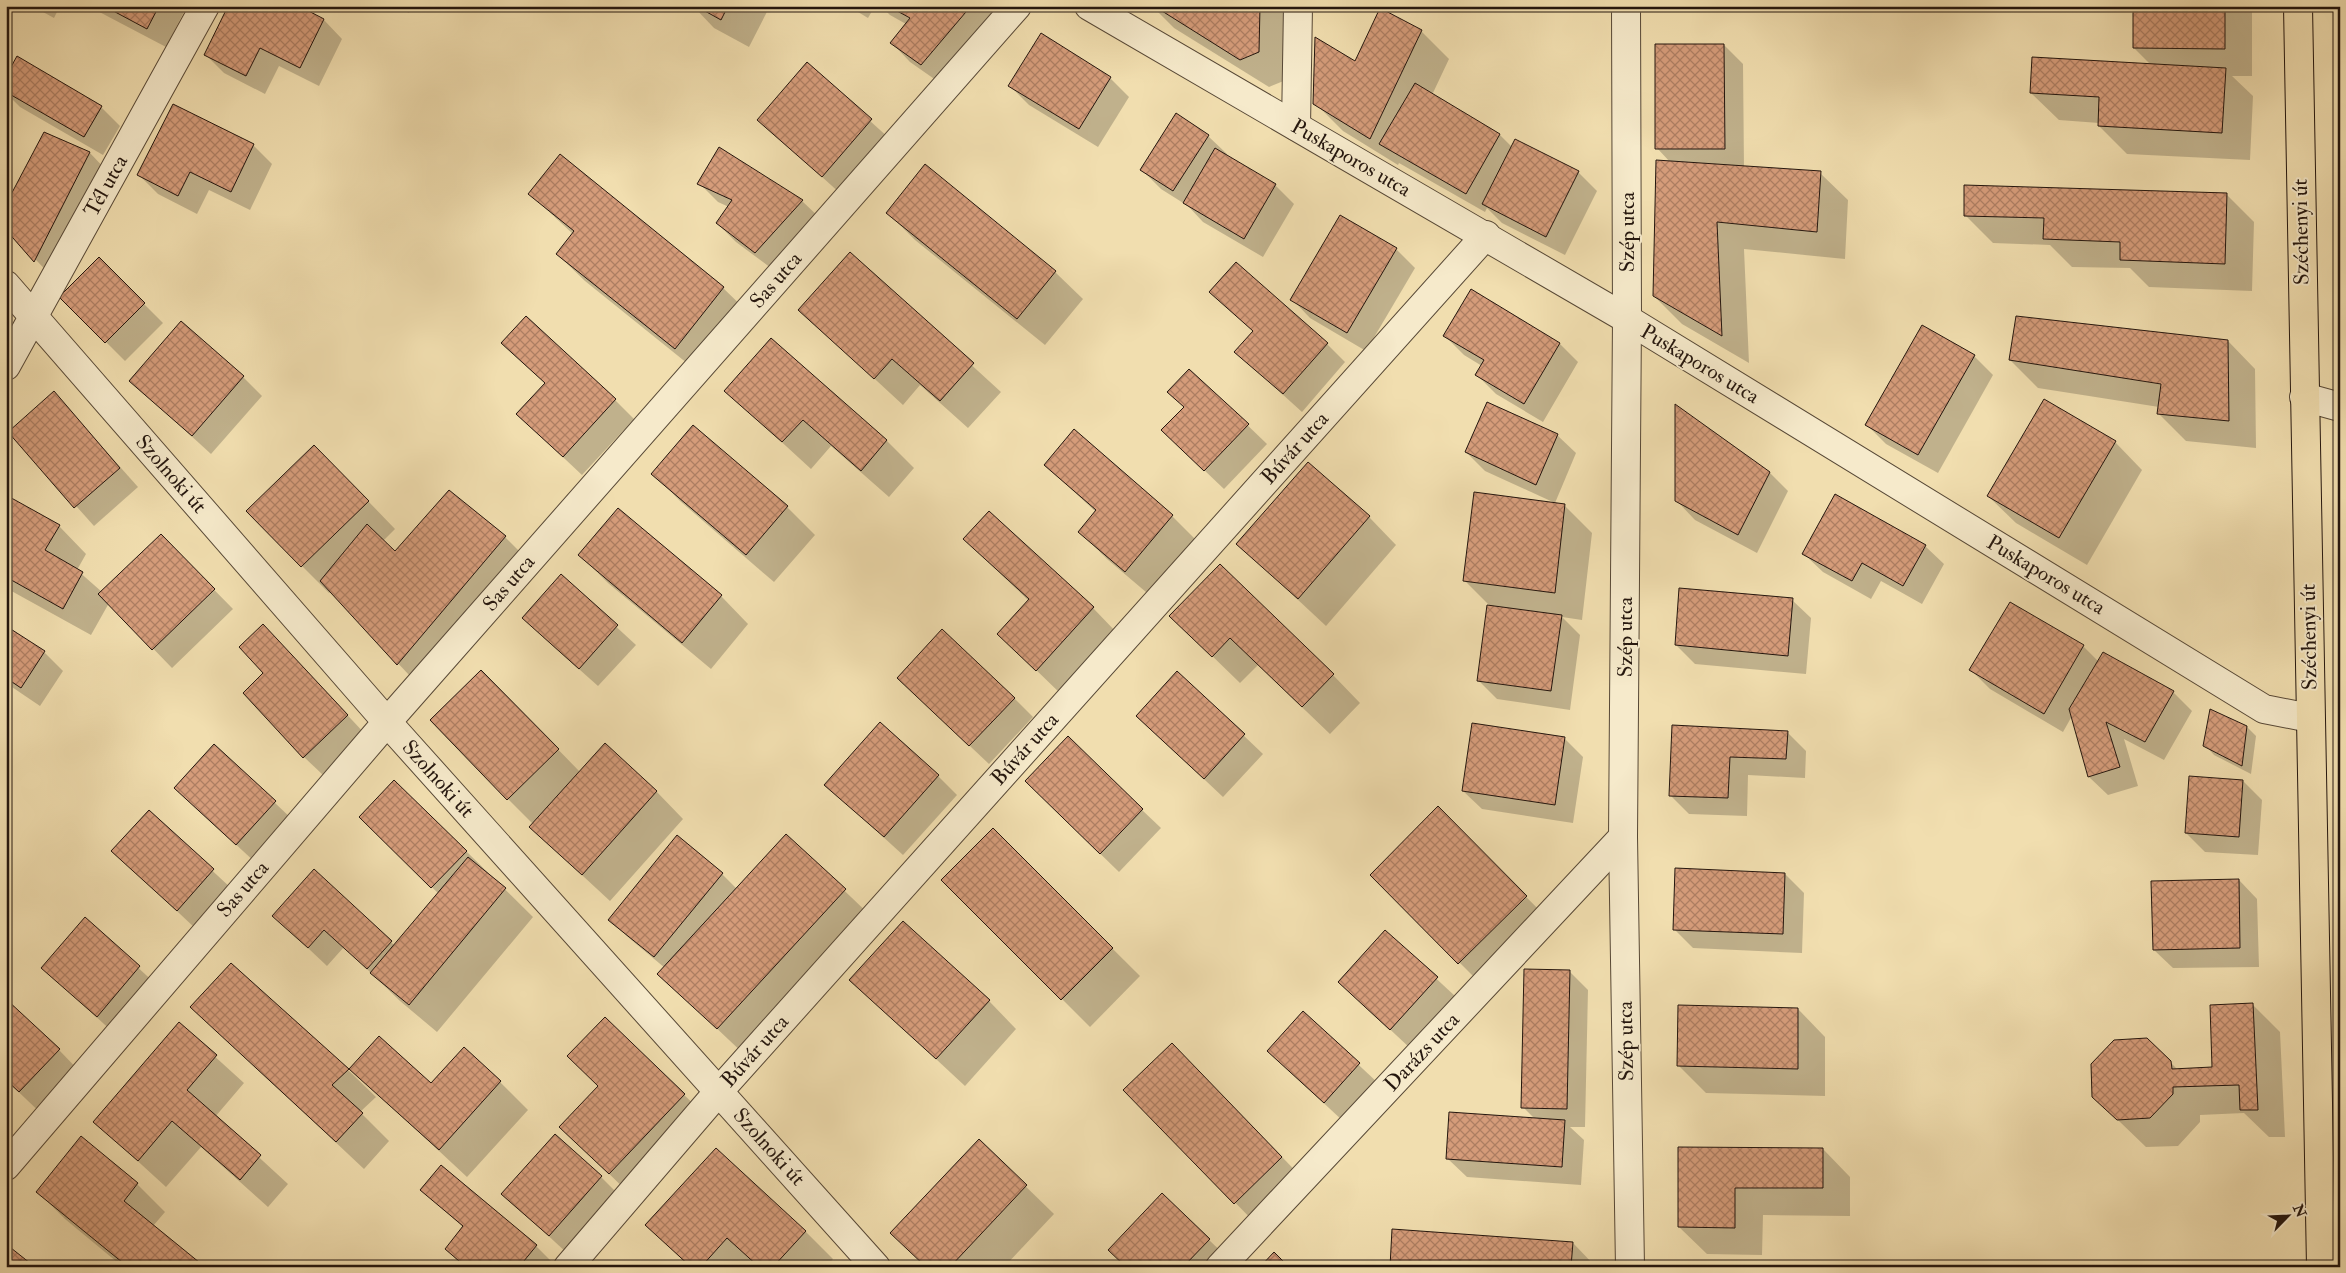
<svg xmlns="http://www.w3.org/2000/svg" width="2346" height="1273" font-family="'IM FELL Double Pica',serif">
  <style>
    .shadow { fill: #0003 }
    .building { fill: url(#building-cross-hatch); stroke: #24160e }
    .lines { fill: none; stroke-linecap: round; stroke-linejoin: round }
    .street-casing { stroke: #574836; stroke-width: 30 }
    .primary-casing { stroke: #24160e; stroke-width: 30 }
    .street { stroke: #f6eacb; stroke-width: 28 }
    .primary { stroke: #f1deaf; stroke-width: 28 }
    .labels { text-anchor: middle; dominant-baseline: central; stroke-width: 4; stroke-linejoin: round; paint-order: stroke }
    .street-label { font-size: 21px; fill: #24160e; stroke: #f6eacb }
  </style>
  <defs>
    <pattern id="building-cross-hatch" width="8" height="8" patternUnits="userSpaceOnUse" patternTransform="scale(1.25)"><rect width="8" height="8" fill="#d59c7a"/><path d="M0 0l8 8M0 8l8-8" fill="none" stroke="#ad7e62"/></pattern>
  </defs>
  <rect width="100%" height="100%" fill="#f1deaf"/>
  <filter id="stains"><feTurbulence type="fractalNoise" baseFrequency=".004" numOctaves="4"/><feColorMatrix values="0 0 0 0 .2 0 0 0 0 .09 0 0 0 0 .02 0 0 0 .5 -.17"/></filter>
  <radialGradient id="worn" r=".72"><stop offset=".6" stop-color="#630" stop-opacity="0"/><stop offset="1" stop-color="#630" stop-opacity=".3"/></radialGradient>
  <g class="shadow">
    <polygon points="32,6 60,6 54,18"/>
    <polygon points="88,6 187,6 166,47"/>
    <polygon points="296,6 324,20 342,39 319,86 279,66 265,94 224,73 205,54"/>
    <polygon points="396,6 412,6 409,13"/>
    <polygon points="693,6 770,6 749,47 714,28"/>
    <polygon points="848,6 875,6 868,18"/>
    <polygon points="881,6 986,6 997,17 940,83 910,62 892,43 906,24 890,15"/>
    <polygon points="1152,6 1288,6 1286,80 1269,87 1174,28"/>
    <polygon points="2068,6 2252,6 2252,76 2232,76 2253,96 2250,160 2127,154 2099,126 2099,123 2059,120 2031,93 2151,65 2134,48 2135,12 2073,12"/>
    <polygon points="1421,31 1449,59 1432,95 1500,135 1512,147 1515,141 1578,172 1597,191 1565,255 1502,223 1487,208 1485,212 1399,163 1398,165 1343,131 1315,103 1356,63"/>
    <polygon points="1724,45 1743,64 1744,167 1820,173 1848,200 1845,259 1744,249 1749,363 1682,324 1654,296 1670,162 1657,148"/>
    <polygon points="807,64 890,139 842,195 759,120"/>
    <polygon points="6,78 101,107 120,126 103,155 20,107 6,93"/>
    <polygon points="1110,78 1129,97 1098,147 1029,105 1010,86"/>
    <polygon points="173,105 253,145 272,164 250,210 209,190 197,214 158,194 139,175"/>
    <polygon points="44,133 90,153 108,172 54,279 6,228"/>
    <polygon points="1208,136 1227,154 1226,156 1275,185 1294,204 1263,257 1203,222 1188,206 1161,189 1142,170"/>
    <polygon points="699,183 802,201 821,219 775,271 736,242 717,223 729,207 718,202"/>
    <polygon points="530,194 723,288 751,315 703,376 585,281 557,254 573,234"/>
    <polygon points="2226,194 2254,222 2252,291 2149,287 2130,268 2072,267 2050,245 1993,243 1965,215"/>
    <polygon points="888,213 1055,272 1083,299 1045,345 915,240"/>
    <polygon points="1396,249 1415,268 1366,351 1310,318 1292,299"/>
    <polygon points="850,254 1001,392 968,428 920,385 903,405 800,310"/>
    <polygon points="99,259 163,323 125,361 61,297"/>
    <polygon points="1211,292 1327,344 1345,362 1302,412 1236,352 1254,332"/>
    <polygon points="1445,336 1560,344 1578,362 1543,422 1496,394 1477,375 1482,366 1464,355"/>
    <polygon points="771,339 887,441 914,468 889,497 831,446 811,469 726,391"/>
    <polygon points="2228,341 2255,369 2256,448 2186,441 2158,413 2159,407 2038,388 2010,360"/>
    <polygon points="1974,356 1993,375 1938,473 1886,444 1867,425"/>
    <polygon points="521,361 615,400 634,419 582,475 517,414 546,384"/>
    <polygon points="1190,370 1267,444 1224,489 1182,449"/>
    <polygon points="243,377 262,396 211,454 131,381"/>
    <polygon points="54,393 138,487 94,526 10,432"/>
    <polygon points="1557,435 1576,453 1555,503 1485,471 1466,452"/>
    <polygon points="2115,442 2142,470 2087,565 2016,523 1988,496"/>
    <polygon points="1045,465 1172,516 1200,544 1153,598 1107,559 1080,532 1096,512"/>
    <polygon points="1769,472 1788,491 1757,553 1695,520 1676,500"/>
    <polygon points="653,473 787,507 815,535 774,582 680,501"/>
    <polygon points="342,474 395,529 383,541 395,553 449,492 505,537 533,565 425,692 331,592 329,593 302,566"/>
    <polygon points="6,496 59,526 86,554 77,570 102,592 179,554 233,609 172,668 109,603 91,635 6,588"/>
    <polygon points="1564,505 1592,533 1582,620 1562,617 1580,635 1570,710 1497,699 1478,680 1490,606 1465,581"/>
    <polygon points="1369,517 1396,545 1326,626 1238,544"/>
    <polygon points="964,539 1093,608 1120,636 1064,697 999,634 1029,601"/>
    <polygon points="1925,546 1944,564 1922,604 1881,581 1871,599 1823,572 1804,554"/>
    <polygon points="580,555 721,596 748,624 711,669 608,583"/>
    <polygon points="561,576 636,645 598,686 543,637"/>
    <polygon points="1792,600 1811,618 1806,674 1695,664 1676,645"/>
    <polygon points="2010,604 2083,646 2098,661 2173,692 2192,711 2164,760 2124,739 2138,786 2108,795 2089,777 2072,716 2063,732 1990,689 1971,670"/>
    <polygon points="1171,616 1333,675 1360,703 1330,734 1258,665 1240,683"/>
    <polygon points="6,627 44,652 63,671 40,706 6,683"/>
    <polygon points="282,645 366,735 323,775 304,757 265,673"/>
    <polygon points="1178,673 1263,754 1223,797 1137,716"/>
    <polygon points="917,696 1014,698 1033,717 989,764"/>
    <polygon points="509,699 580,772 656,791 683,819 610,901 530,827 533,824 508,799"/>
    <polygon points="1674,727 1787,732 1806,751 1805,778 1748,775 1747,816 1689,814 1670,795"/>
    <polygon points="2247,727 2256,736 2251,774 2214,755 2205,745"/>
    <polygon points="1564,738 1583,757 1573,823 1482,809 1463,791"/>
    <polygon points="214,745 294,821 256,863 194,806"/>
    <polygon points="938,776 957,795 903,855 826,785"/>
    <polygon points="2243,781 2262,800 2258,855 2205,852 2186,833"/>
    <polygon points="1045,800 1142,810 1161,828 1119,872"/>
    <polygon points="1438,808 1553,924 1487,990 1372,875"/>
    <polygon points="149,812 232,889 196,929 113,851"/>
    <polygon points="993,830 1140,976 1090,1027 943,880"/>
    <polygon points="786,835 873,918 746,1056 659,974 665,968 629,938 610,920 722,874 737,889"/>
    <polygon points="379,836 466,851 533,917 437,1032 400,1001 344,947 327,966 274,916 391,942 395,946 439,894"/>
    <polygon points="1785,874 1804,893 1802,953 1693,948 1674,929"/>
    <polygon points="2239,880 2257,899 2259,967 2173,968 2154,950"/>
    <polygon points="85,919 158,986 116,1035 43,968"/>
    <polygon points="1385,931 1456,997 1410,1048 1339,982"/>
    <polygon points="1569,971 1588,990 1585,1127 1570,1127 1584,1140 1581,1185 1467,1177 1448,1159 1535,1119 1523,1107"/>
    <polygon points="851,980 989,1001 1016,1029 965,1086"/>
    <polygon points="2253,1005 2280,1032 2285,1137 2269,1137 2244,1113 2200,1115 2200,1122 2178,1146 2146,1147 2094,1097 2170,1062 2178,1070 2214,1068"/>
    <polygon points="192,1007 348,1070 376,1097 360,1112 389,1141 364,1169"/>
    <polygon points="1798,1009 1825,1037 1825,1096 1706,1093 1678,1065"/>
    <polygon points="1303,1013 1378,1083 1343,1121 1287,1069"/>
    <polygon points="605,1018 712,1122 637,1201 561,1127 600,1087"/>
    <polygon points="179,1024 244,1083 215,1117 288,1184 268,1207 201,1147 166,1187 95,1122"/>
    <polygon points="59,1050 86,1078 47,1119 6,1080"/>
    <polygon points="351,1069 431,1085 500,1082 528,1110 467,1177"/>
    <polygon points="1200,1072 1309,1185 1263,1231 1125,1090"/>
    <polygon points="81,1138 137,1184 165,1212 153,1226 203,1267 123,1267 65,1219 38,1192"/>
    <polygon points="979,1141 1054,1214 1004,1267 927,1267"/>
    <polygon points="1680,1148 1823,1149 1850,1177 1850,1216 1763,1215 1762,1255 1707,1254 1679,1227"/>
    <polygon points="441,1167 536,1246 555,1265 554,1267 464,1267 446,1249 464,1228 422,1190"/>
    <polygon points="601,1177 620,1196 568,1254 503,1194"/>
    <polygon points="647,1225 805,1231 833,1259 826,1267 758,1267 755,1265 754,1267 690,1267"/>
    <polygon points="1209,1240 1228,1258 1220,1267 1127,1267"/>
    <polygon points="1573,1243 1596,1267 1391,1267"/>
  </g>
  <g class="building">
    <polygon points="104,6 159,6 147,29"/>
    <polygon points="228,6 299,6 324,19 300,68 260,48 246,76 204,55"/>
    <polygon points="696,6 728,6 721,20"/>
    <polygon points="888,6 971,6 921,65 890,43 910,18"/>
    <polygon points="1154,6 1260,6 1259,52 1240,60"/>
    <polygon points="2133,6 2225,6 2225,49 2133,48"/>
    <polygon points="1380,8 1422,30 1370,139 1313,104 1315,37 1355,61"/>
    <polygon points="1041,33 1111,77 1079,129 1008,86"/>
    <polygon points="1655,44 1724,44 1725,149 1655,149"/>
    <polygon points="17,56 102,106 84,137 6,92 6,76"/>
    <polygon points="2032,57 2226,68 2222,133 2098,126 2099,97 2030,93"/>
    <polygon points="807,62 872,119 822,177 757,120"/>
    <polygon points="1415,83 1500,134 1466,194 1379,144"/>
    <polygon points="173,104 254,144 231,192 190,172 178,196 137,175"/>
    <polygon points="1176,113 1209,135 1173,191 1140,170"/>
    <polygon points="44,132 90,152 34,262 6,230 6,204"/>
    <polygon points="1515,139 1579,171 1546,237 1482,204"/>
    <polygon points="719,147 803,200 755,253 716,223 732,200 697,184"/>
    <polygon points="1215,148 1276,184 1244,239 1183,203"/>
    <polygon points="560,154 724,287 675,349 556,254 574,231 528,194"/>
    <polygon points="1656,160 1821,171 1817,232 1717,222 1722,336 1653,296"/>
    <polygon points="925,164 1056,271 1017,319 886,213"/>
    <polygon points="1964,185 2227,193 2225,264 2120,260 2120,242 2043,239 2044,218 1964,216"/>
    <polygon points="1340,215 1397,248 1347,333 1290,300"/>
    <polygon points="850,252 974,363 940,401 892,359 874,379 798,310"/>
    <polygon points="99,257 145,303 105,343 59,297"/>
    <polygon points="1236,262 1328,343 1283,394 1234,352 1253,331 1209,292"/>
    <polygon points="1471,289 1560,343 1524,404 1475,375 1484,360 1443,336"/>
    <polygon points="526,316 616,399 563,457 516,414 545,383 501,343"/>
    <polygon points="2016,316 2228,340 2229,421 2157,414 2161,384 2009,360"/>
    <polygon points="181,321 244,376 192,436 129,381"/>
    <polygon points="1922,325 1975,355 1918,455 1865,425"/>
    <polygon points="771,338 887,440 861,471 803,420 782,442 724,391"/>
    <polygon points="1189,369 1249,424 1204,471 1161,430 1184,407 1167,392"/>
    <polygon points="54,391 120,468 74,508 8,432"/>
    <polygon points="2044,399 2116,441 2059,538 1987,496"/>
    <polygon points="1487,402 1558,434 1536,485 1465,452"/>
    <polygon points="1675,404 1770,472 1738,535 1675,501"/>
    <polygon points="693,425 788,506 746,555 651,474"/>
    <polygon points="1074,429 1173,515 1125,572 1078,532 1096,510 1044,465"/>
    <polygon points="314,445 369,501 301,567 246,511"/>
    <polygon points="1308,462 1370,516 1298,599 1236,544"/>
    <polygon points="449,490 506,536 397,665 320,581 367,524 395,551"/>
    <polygon points="1474,492 1565,504 1555,593 1463,581"/>
    <polygon points="1835,494 1926,545 1903,586 1862,563 1852,581 1802,554"/>
    <polygon points="6,495 60,525 45,550 83,572 63,609 6,577"/>
    <polygon points="618,508 722,595 682,643 578,555"/>
    <polygon points="989,511 1094,607 1036,671 997,634 1029,599 963,539"/>
    <polygon points="161,534 215,589 152,650 98,594"/>
    <polygon points="1220,564 1334,674 1302,707 1230,638 1212,657 1169,616"/>
    <polygon points="561,574 618,625 579,669 522,618"/>
    <polygon points="1679,588 1793,598 1788,656 1675,645"/>
    <polygon points="2010,602 2084,645 2044,714 1969,670"/>
    <polygon points="1487,605 1562,615 1551,691 1477,681"/>
    <polygon points="263,624 348,715 303,758 243,693 263,673 239,647"/>
    <polygon points="6,626 45,651 21,688 6,678"/>
    <polygon points="942,629 1015,698 969,746 897,678"/>
    <polygon points="2103,652 2174,691 2145,742 2106,722 2120,767 2088,777 2069,709"/>
    <polygon points="481,670 559,749 507,800 430,720"/>
    <polygon points="1177,671 1245,734 1204,779 1136,716"/>
    <polygon points="2210,709 2247,726 2242,766 2203,746"/>
    <polygon points="880,722 939,775 884,837 824,785"/>
    <polygon points="1472,723 1565,737 1555,805 1462,791"/>
    <polygon points="1672,725 1788,731 1786,759 1730,757 1728,798 1669,796"/>
    <polygon points="1068,736 1143,809 1100,854 1025,781"/>
    <polygon points="605,743 657,791 582,875 529,827"/>
    <polygon points="214,744 276,801 236,845 174,788"/>
    <polygon points="2189,776 2243,780 2239,837 2185,833"/>
    <polygon points="394,780 467,851 431,888 359,817"/>
    <polygon points="1438,806 1527,896 1458,964 1370,875"/>
    <polygon points="149,810 214,869 177,911 111,851"/>
    <polygon points="993,828 1113,948 1061,1000 941,880"/>
    <polygon points="786,834 846,889 717,1029 657,974"/>
    <polygon points="677,835 723,873 654,957 608,920"/>
    <polygon points="468,857 506,888 409,1005 370,973"/>
    <polygon points="1675,868 1785,873 1783,934 1673,930"/>
    <polygon points="314,869 392,941 367,969 324,930 308,948 272,916"/>
    <polygon points="2239,879 2240,948 2153,950 2151,881"/>
    <polygon points="85,917 140,966 97,1017 41,968"/>
    <polygon points="903,921 990,1000 936,1059 849,980"/>
    <polygon points="1385,930 1438,977 1390,1030 1338,982"/>
    <polygon points="231,963 349,1069 332,1085 363,1113 336,1142 190,1007"/>
    <polygon points="1524,969 1570,970 1567,1109 1521,1108"/>
    <polygon points="6,999 60,1049 19,1092 6,1080"/>
    <polygon points="2253,1003 2258,1110 2240,1110 2239,1085 2173,1087 2173,1094 2150,1118 2117,1120 2092,1097 2091,1064 2114,1040 2147,1038 2171,1061 2172,1069 2212,1067 2210,1005"/>
    <polygon points="1678,1005 1798,1008 1798,1069 1677,1066"/>
    <polygon points="1303,1011 1360,1063 1324,1103 1267,1051"/>
    <polygon points="605,1017 685,1094 609,1174 559,1127 598,1086 567,1056"/>
    <polygon points="179,1022 217,1055 187,1090 261,1155 240,1180 172,1121 138,1161 93,1122"/>
    <polygon points="379,1036 431,1083 464,1047 501,1081 439,1150 349,1069"/>
    <polygon points="1172,1043 1282,1157 1234,1204 1123,1090"/>
    <polygon points="1449,1112 1565,1120 1562,1167 1446,1159"/>
    <polygon points="555,1134 602,1176 549,1236 501,1194"/>
    <polygon points="81,1136 138,1183 124,1201 205,1267 128,1267 36,1192"/>
    <polygon points="979,1139 1027,1185 950,1267 926,1267 890,1233"/>
    <polygon points="1678,1147 1823,1148 1823,1188 1735,1188 1735,1228 1678,1227"/>
    <polygon points="716,1148 806,1231 773,1267 759,1267 727,1238 701,1267 691,1267 645,1225"/>
    <polygon points="441,1165 537,1245 519,1267 466,1267 445,1249 463,1226 420,1190"/>
    <polygon points="1162,1193 1210,1239 1183,1267 1126,1267 1108,1250"/>
    <polygon points="1392,1229 1573,1242 1571,1267 1390,1267"/>
    <polygon points="6,1244 35,1267 6,1267"/>
    <polygon points="1274,1252 1289,1267 1260,1267"/>
    <polygon points="378,1261 384,1267 373,1267"/>
    <polygon points="1096,1262 1102,1267 1092,1267"/>
  </g>
  <g class="lines">
    <g class="street-casing">
      <g id="street">
        <polyline points="1089,6 1627,319 2264,709 2310,718"/>
        <polyline points="1626,6 1627,319 1623,837 1630,1267"/>
        <polyline points="1296,126 1298,6"/>
        <polyline points="6,285 387,722 876,1267"/>
        <polyline points="6,366 205,6"/>
        <polyline points="2304,397 2340,407"/>
        <polyline points="6,1166 387,722 1017,6"/>
        <polyline points="568,1267 719,1091 1486,235"/>
        <polyline points="1220,1267 1623,837"/>
      </g>
    </g>
    <g class="primary-casing">
      <polyline id="primary" points="2298,6 2321,1267"/>
    </g>
    <use href="#street" class="street"/>
    <use href="#primary" class="primary"/>
  </g>
  <g class="labels">
    <g class="street-label">
      <text transform="translate(1351 158) rotate(30)">Puskaporos utca</text>
      <text transform="translate(106 186) rotate(-61)">Tél utca</text>
      <text transform="translate(1627 232) rotate(-90)">Szép utca</text>
      <text transform="translate(2301 232) rotate(-91)">Széchenyi út</text>
      <text transform="translate(776 280) rotate(-49)">Sas utca</text>
      <text transform="translate(1700 364) rotate(31)">Puskaporos utca</text>
      <text transform="translate(1295 448) rotate(-48)">Búvár utca</text>
      <text transform="translate(171 474) rotate(49)">Szolnoki út</text>
      <text transform="translate(2046 575) rotate(31)">Puskaporos utca</text>
      <text transform="translate(509 583) rotate(-49)">Sas utca</text>
      <text transform="translate(1625 637) rotate(-90)">Szép utca</text>
      <text transform="translate(2309 637) rotate(-91)">Széchenyi út</text>
      <text transform="translate(1025 749) rotate(-48)">Búvár utca</text>
      <text transform="translate(438 779) rotate(48)">Szolnoki út</text>
      <text transform="translate(243 889) rotate(-49)">Sas utca</text>
      <text transform="translate(1626 1041) rotate(-91)">Szép utca</text>
      <text transform="translate(755 1051) rotate(-48)">Búvár utca</text>
      <text transform="translate(1422 1052) rotate(-47)">Darázs utca</text>
      <text transform="translate(769 1147) rotate(48)">Szolnoki út</text>
    </g>
  </g>
  <rect width="2346" height="1273" fill="none" stroke="#f1deaf" stroke-width="25"/>
  <rect x="8" y="8" width="2331" height="1258" fill="none" stroke="#24160e" stroke-width="2.5"/>
  <rect x="12" y="12" width="2321" height="1248" fill="none" stroke="#24160e"/>
  <g transform="translate(2288 1216) rotate(66)" stroke="#f6eacb" stroke-width="4" paint-order="stroke">
  <path d="M0-4L9 19L0 12L-9 19Z" fill="#24160e"/>
  <text y="-8" font-size="14" font-weight="bold" text-anchor="middle" fill="#24160e">N</text>
  </g>
  <rect width="100%" height="100%" filter="url(#stains)"/>
  <rect width="100%" height="100%" fill="url(#worn)"/>
</svg>
